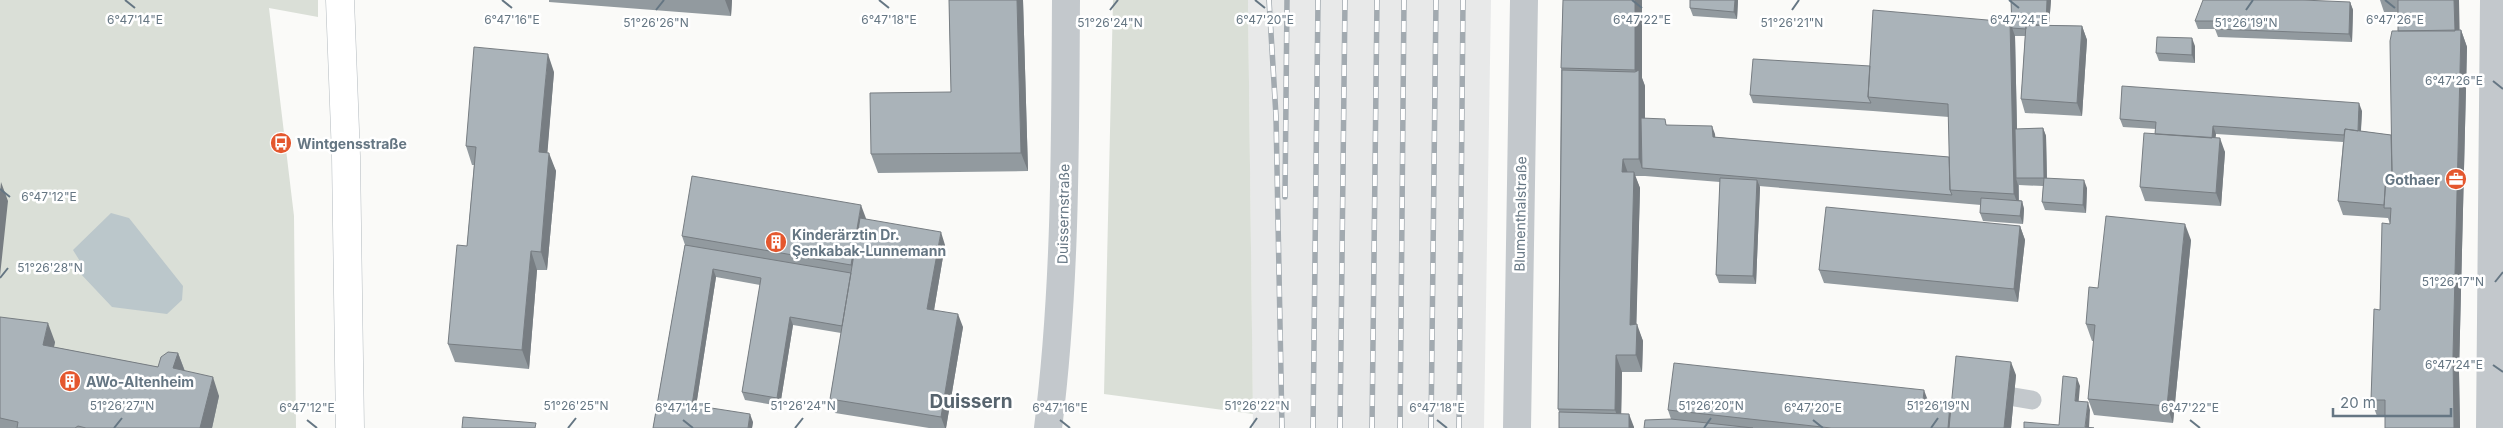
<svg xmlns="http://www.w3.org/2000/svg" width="2503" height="428" font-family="Inter,sans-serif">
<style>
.built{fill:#e8e9e9}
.green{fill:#dadfd7}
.water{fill:#bbc7cb}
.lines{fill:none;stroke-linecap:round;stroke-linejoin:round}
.secondary-casing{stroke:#b3babf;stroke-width:29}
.service{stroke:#c3c8cc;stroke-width:19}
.minor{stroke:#c3c8cc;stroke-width:28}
.secondary{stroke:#fff;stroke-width:28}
.rail-casing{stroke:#a2aab0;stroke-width:5.5}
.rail{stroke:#fff;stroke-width:4;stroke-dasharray:11;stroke-linecap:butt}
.wall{fill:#929a9f}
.shaded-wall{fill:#777d82}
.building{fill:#aab3b9;stroke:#777d82}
.ticks{fill:none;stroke:#657683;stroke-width:2}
.labels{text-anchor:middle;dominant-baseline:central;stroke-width:5;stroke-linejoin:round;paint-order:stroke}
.poi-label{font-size:14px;font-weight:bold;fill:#657683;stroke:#fff;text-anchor:start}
.street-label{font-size:14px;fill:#657683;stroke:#fff}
.district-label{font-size:19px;font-weight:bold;fill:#57646e;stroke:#fff}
.ticks-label{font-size:12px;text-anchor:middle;fill:#657683;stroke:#fff;stroke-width:5;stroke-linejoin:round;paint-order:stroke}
</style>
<rect width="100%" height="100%" fill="#fafaf8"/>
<path class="built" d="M1248,0H1491L1484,428H1253Z"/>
<path class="green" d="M0,0H318V17L269,8L294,216L296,428H212L50,364L54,342L0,335Z
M1113,0H1248L1253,414L1104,394Z"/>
<path class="water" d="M111,213L129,218L183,286L182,300L167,314L112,307L79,272L83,266L73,250Z"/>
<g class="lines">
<g class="secondary-casing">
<path id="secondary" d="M340,0L346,156L350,428"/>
</g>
<path class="service" d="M2014,397L2032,400"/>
<path class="minor" d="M1048,428C1066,286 1065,143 1066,0
M1517,428L1524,0
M2490,428L2494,0"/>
<use href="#secondary" class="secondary"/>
<g class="rail-casing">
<path id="rail" d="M1269,0L1276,116L1282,428
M1285,197L1287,0
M1313,428L1318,0
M1340,428L1345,0
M1372,428L1377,0
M1400,428L1404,0
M1431,428L1436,0
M1459,428L1463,0"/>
</g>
<use href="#rail" class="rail"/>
</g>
<path class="wall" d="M549,0H732L731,16L549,2Z
M949,0H1023L1028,171L878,173L871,154L951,92Z
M1563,0H1642V78L1645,86V119L1667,125L1715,134V137L1949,157V117L1873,111L1753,103L1750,95L1870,66L2010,22L2012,28L2011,0H2051L2049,25L2082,26L2087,40L2082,116L2025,113L2021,99L2025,36H2015L2017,129L2043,128L2046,136L2047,178L2087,188L2086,213L2045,210L2042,202L2043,186L2019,185V200L2022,201L2024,209L2023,224L1983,221L1980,213L1981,205L1759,186L1760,187L1756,284L1719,283L1716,275L1720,182L1645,176H1635L1640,188L1636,324L1643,341L1642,372H1622L1621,414L1634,427L1559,412L1558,409L1561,68Z
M1690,0H1738L1737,19L1693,16L1690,8Z
M2380,0H2459V31L2461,30L2467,47L2459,372L2460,428H2385V417L2377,416L2371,400L2390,224L2388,218L2343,215L2338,201L2343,142L2216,134L2215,138L2225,152L2221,206L2145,201L2140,187L2155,134L2156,129L2123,127L2120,119L2362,111L2361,131L2391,135L2398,31V12H2384Z
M2350,2L2353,10L2352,42L2218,37L2215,29H2198L2195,21Z
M2195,46V63L2159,61L2156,53Z
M554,72L547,153L556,171L547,270H537L529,369L455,362L448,344L467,246L474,165H472L466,146Z
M866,219L945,245L934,310L963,327L946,428H929L835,413L830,399L841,333L793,325L780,406L745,400L742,392L760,285L716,277L696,406L753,422L752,428H653L685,245L682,236Z
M2020,226L2025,240L2018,302L1824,283L1819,270Z
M2191,240L2173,423L2094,415L2088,399L2094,341H2092L2086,324L2098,288Z
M0,317L55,342L54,347L158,367L178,353L185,371L219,396L212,428H0Z
M2016,375L2011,428H1644L1671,419L1668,410L1929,402L1951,407Z"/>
<path class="shaded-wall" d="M725,0H732L731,16Z
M1017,0H1023L1028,171L1021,153Z
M1635,0H1642V78L1645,86V168H1642L1639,159V81L1635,70Z
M1735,0H1738L1737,19L1734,12Z
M2047,0H2051L2048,38L2045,30Z
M2454,0H2459L2460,48L2455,34Z
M2350,2L2353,10L2352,42L2349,34Z
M2010,22L2015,36L2018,178H2016L2018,185L2019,208L2014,194Z
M2082,26L2087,40L2082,116L2077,103Z
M2461,30L2467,47L2459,372L2460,428H2454L2453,356Z
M2192,38L2195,46V63L2192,55Z
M548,54L554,72L546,170L539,152Z
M2359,103L2362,111L2360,143L2358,135Z
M1712,126L1715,134L1716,145L1713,137Z
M2213,126L2216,134L2214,152L2211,144Z
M2043,128L2046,136L2047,185L2044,178Z
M2220,138L2225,152L2221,206L2216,193Z
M549,153L556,171L547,270L541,252Z
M1623,159L1629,176L1622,172Z
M1634,172L1640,188L1636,342L1630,325Z
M1757,180L1760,187L1756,284L1753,276Z
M2084,180L2087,188L2086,213L2083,205Z
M1,182L8,201L0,276V192Z
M2022,201L2024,209L2023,224L2020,216Z
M861,205L867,221L854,273L851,265Z
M2185,224L2191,240L2173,423L2167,406Z
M2020,226L2025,240L2018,302L2014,289Z
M941,232L945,245L932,322L927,309Z
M531,251L537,270L529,369L522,350Z
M713,269L716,277L695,413L692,405Z
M958,314L963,327L946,428H945L941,417Z
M790,317L793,325L780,406L777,398Z
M48,323L55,342L50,364L43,345Z
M1637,324L1643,341L1642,372L1636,355Z
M178,353L185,372L173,368Z
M1616,355L1622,372L1621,426L1615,410Z
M2011,362L2016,375L2011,428H2004Z
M213,377L219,396L212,428H200Z
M2077,378L2080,386L2078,409L2075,401Z
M1924,390L1930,406L1923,401Z
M2088,402L2090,410L2089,428H2085Z
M1950,404L1956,421L1955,428H1948Z
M750,414L753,422L752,428H748Z
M1629,414L1634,427V428H1629Z"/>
<path class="building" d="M949,0H1017L1021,153L871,154L870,93L951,92Z
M1563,0H1635V70L1561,68Z
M1690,0H1735L1734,12L1690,8Z
M2011,0H2047L2046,25H2026V29L2012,28Z
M2203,0H2302L2350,2L2349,34L2215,29L2216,21H2195Z
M2398,0H2454L2455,31H2398Z
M1873,10L2010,22L2014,194L1950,190L1948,104L1868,97Z
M2026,25L2082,26L2077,103L2021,99Z
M2461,30L2453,356L2454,428H2385V400H2371L2374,309L2380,310L2382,223L2390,224L2391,208H2384L2386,175L2392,173L2390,41L2392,31Z
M2157,37L2192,38V55L2156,53Z
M474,47L548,54L539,152L549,153L541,252L531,251L522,350L448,344L457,245L467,246L476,147L466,146Z
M1753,59L1870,66L1868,97L1871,103L1750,95Z
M1562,70L1635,72L1639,70V159H1623L1622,172H1634L1630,325L1637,324L1636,355H1616L1615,410L1558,409Z
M2122,86L2359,103L2358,131L2345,129L2344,135L2213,126L2212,138L2155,134L2156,122L2120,119Z
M1641,118L1665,119L1666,125L1712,126L1713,137L1949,157L1950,190L1952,195L1642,168Z
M2043,128L2044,178H2016L2015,129Z
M2345,129L2391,135L2392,173L2386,175L2384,205L2338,201Z
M2144,133L2220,138L2216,193L2140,187Z
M692,176L861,205L851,265L682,236Z
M1720,178L1757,180L1753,276L1716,275Z
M2044,178L2084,180L2083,205L2042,202Z
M1981,198L2022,201L2020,216L1980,213Z
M1826,207L2020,226L2014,289L1819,270Z
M2106,216L2185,224L2167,406L2088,399L2095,325L2086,324L2089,287L2098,288Z
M860,218L941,232L927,309L958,314L941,417L830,399Z
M685,245L851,273L842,326L790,317L777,398L742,392L761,278L713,269L692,405L750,414L748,428H653Z
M0,317L48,323L43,345L158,367L161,357L168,352L178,353L173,368L213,377L200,428H86L78,426L75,428H17L18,422L0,418Z
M1956,356L2011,362L2004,428H1949Z
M1674,363L1924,390L1923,401L1950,404L1948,428H1831L1668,410Z
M2063,376L2077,378L2075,401L2088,402L2085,427L2094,428H2024V422L2059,425Z
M1559,412L1629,414V428H1559Z
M463,417L536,423L535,428H462Z
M1671,419L1753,428H1644L1645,420Z"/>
<path class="ticks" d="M125,0L135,8M502,0L512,8M879,0L889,8M1255,0L1265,8M1632,0L1642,8M2009,0L2019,8M2385,0L2395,8M656,10L664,0M1110,10L1118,0M1792,10L1799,0M2246,10L2253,0M2493,81L2503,89M0,189L10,197M0,278L8,268M2495,282L2503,272M2493,365L2503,372M307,420L317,428M683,420L693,428M1060,420L1070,428M1437,420L1447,428M1813,420L1823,428M2190,420L2200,428M114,428L122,418M568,428L576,418M795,428L803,418M1250,428L1257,418M1704,428L1711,418M1931,428L1938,418"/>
<defs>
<g id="bus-disc" transform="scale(1.125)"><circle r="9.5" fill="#e4572e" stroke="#fff"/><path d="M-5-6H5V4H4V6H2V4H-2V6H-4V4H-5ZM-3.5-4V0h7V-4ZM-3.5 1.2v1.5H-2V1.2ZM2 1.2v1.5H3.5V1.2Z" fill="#fff"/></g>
<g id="office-disc" transform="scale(1.125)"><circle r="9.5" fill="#e4572e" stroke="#fff"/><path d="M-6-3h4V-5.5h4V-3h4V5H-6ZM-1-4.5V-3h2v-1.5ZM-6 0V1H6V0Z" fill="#fff"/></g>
<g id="building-disc" transform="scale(1.125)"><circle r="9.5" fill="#e4572e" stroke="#fff"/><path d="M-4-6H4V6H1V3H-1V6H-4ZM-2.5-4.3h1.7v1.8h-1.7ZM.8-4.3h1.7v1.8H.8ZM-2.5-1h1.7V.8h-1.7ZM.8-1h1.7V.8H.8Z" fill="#fff"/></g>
</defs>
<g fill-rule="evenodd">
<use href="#bus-disc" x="281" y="143"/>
<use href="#office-disc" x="2456" y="179"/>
<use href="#building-disc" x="776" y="242"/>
<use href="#building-disc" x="70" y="381"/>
</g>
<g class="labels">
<g class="poi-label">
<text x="297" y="143">Wintgensstraße</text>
<text x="2440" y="179" text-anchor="end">Gothaer</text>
<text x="792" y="234">Kinderärztin Dr.<tspan x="792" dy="16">Şenkabak-Lunnemann</tspan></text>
<text x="86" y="381">AWo-Altenheim</text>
</g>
<g class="street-label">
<text transform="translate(1063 214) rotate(-89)">Duissernstraße</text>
<text transform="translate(1520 214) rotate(-89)">Blumenthalstraße</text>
</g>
<g class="district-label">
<text x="971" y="401">Duissern</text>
</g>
</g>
<g class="ticks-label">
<text x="2395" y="24">6°47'26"E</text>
<text x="135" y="24">6°47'14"E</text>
<text x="512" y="24">6°47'16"E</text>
<text x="889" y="24">6°47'18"E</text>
<text x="1265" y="24">6°47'20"E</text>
<text x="1642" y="24">6°47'22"E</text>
<text x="2019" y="24">6°47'24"E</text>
<text x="656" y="27">51°26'26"N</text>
<text x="1110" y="27">51°26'24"N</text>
<text x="1792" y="27">51°26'21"N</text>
<text x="2246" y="27">51°26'19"N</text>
<text x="2454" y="85">6°47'26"E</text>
<text x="49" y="201">6°47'12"E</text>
<text x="50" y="272">51°26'28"N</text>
<text x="2453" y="286">51°26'17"N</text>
<text x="2454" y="369">6°47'24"E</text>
<text x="122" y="410">51°26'27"N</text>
<text x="576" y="410">51°26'25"N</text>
<text x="803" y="410">51°26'24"N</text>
<text x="1257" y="410">51°26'22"N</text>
<text x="1711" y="410">51°26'20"N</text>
<text x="1938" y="410">51°26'19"N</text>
<text x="307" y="412">6°47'12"E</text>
<text x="683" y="412">6°47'14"E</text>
<text x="1060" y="412">6°47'16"E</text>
<text x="1437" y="412">6°47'18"E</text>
<text x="1813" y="412">6°47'20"E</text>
<text x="2190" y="412">6°47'22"E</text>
</g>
<path d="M2333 408v8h118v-8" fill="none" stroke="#657683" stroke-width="2.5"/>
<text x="2340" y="408" font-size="15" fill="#657683" stroke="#ffffff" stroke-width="4" paint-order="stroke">20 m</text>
</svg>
